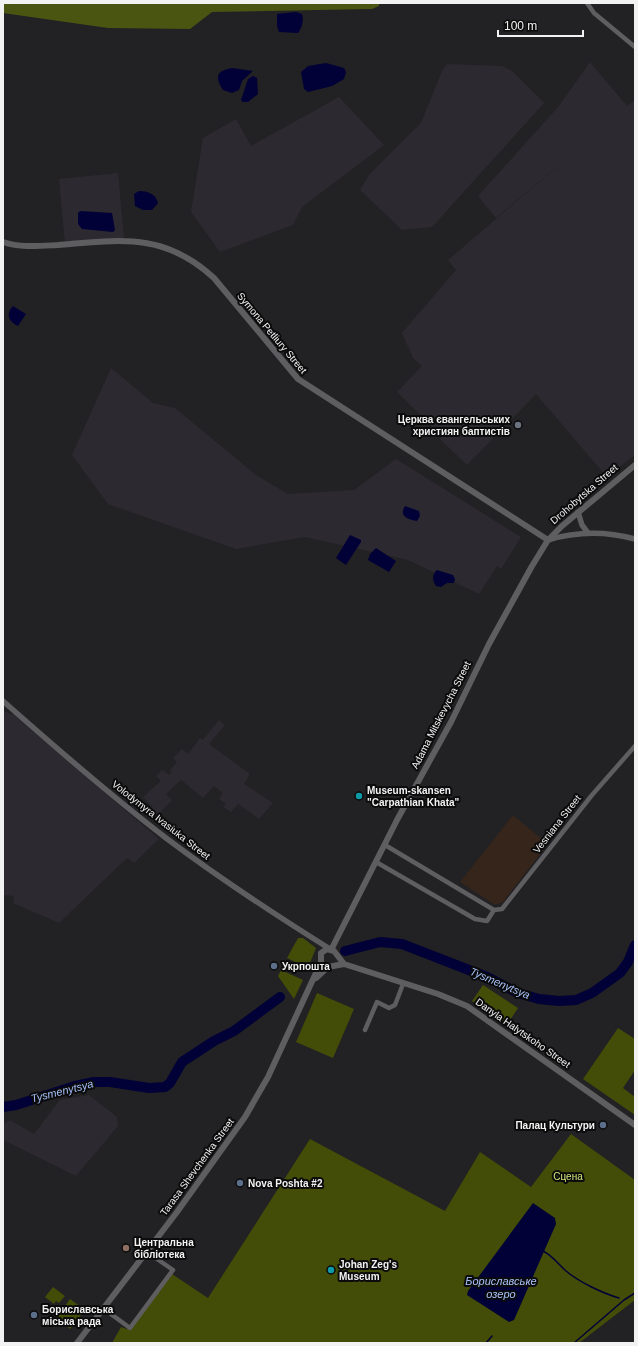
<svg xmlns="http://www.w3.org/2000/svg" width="638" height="1346" font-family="Helvetica,sans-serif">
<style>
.commercial{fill:#35251b}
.built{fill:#2d2931}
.green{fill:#444d07}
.forest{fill:#4b5512}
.water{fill:#010037}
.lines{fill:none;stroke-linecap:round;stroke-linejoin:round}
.stream{stroke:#010037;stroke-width:1.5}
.river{stroke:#010037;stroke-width:10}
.minor{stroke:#5e5d60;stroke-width:4.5}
.tertiary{stroke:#5e5d60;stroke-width:5.5}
.secondary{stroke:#5e5d60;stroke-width:6}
.worship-dot{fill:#6b7280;stroke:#0b0b0c;stroke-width:1.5}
.culture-dot{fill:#0f9aa8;stroke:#0b0b0c;stroke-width:1.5}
.service-dot{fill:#5c6f8a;stroke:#0b0b0c;stroke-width:1.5}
.education-dot{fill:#8d6e63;stroke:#0b0b0c;stroke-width:1.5}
.labels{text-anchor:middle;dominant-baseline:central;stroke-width:4;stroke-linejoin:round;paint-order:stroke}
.street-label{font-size:10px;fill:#f3f2f3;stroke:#0b0b0c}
.poi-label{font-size:10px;font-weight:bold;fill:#f3f2f3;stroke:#0b0b0c;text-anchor:start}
.park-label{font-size:10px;fill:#d3e777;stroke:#0b0b0c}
.water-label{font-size:11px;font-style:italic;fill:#a7c1f9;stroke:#0b0b0c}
</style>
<rect width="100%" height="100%" fill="#222124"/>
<path class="commercial" d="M513,815L548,844L503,902L495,905L460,882Z"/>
<path class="built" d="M590,62L627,106L635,100V455L607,477L536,394L467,465L440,439L442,436L397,392L422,366L413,358L402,333L456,270L448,260L584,144L496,218L478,196L559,106Z
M447,64L502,66L512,71L544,103L432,227L402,230L360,190L369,175L421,123L442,71Z
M339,97L384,145L302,207L293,225L220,252L191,212L203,138L236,119L251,146Z
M118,173L124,238L65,244L59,179Z
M111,368L153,403L175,408L256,475L288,494L354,490L396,459L521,537L501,569L497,566L479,594L408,560L305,537L236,549L108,504L72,455Z
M3,711L14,715L159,839L134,863L127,858L59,923L13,903L14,896L3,895Z
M219,720L225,725L209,744L250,774L244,784L273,803L259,819L238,804L231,812L223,807L226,804L219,799L223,793L214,786L203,798L181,780L166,794L172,800L155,818L148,812L153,807L143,797L161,781L156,776L162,770L169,775L172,772L170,770L177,762L173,758L182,749L188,754L200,738L203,740Z
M89,1095L117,1117L118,1126L76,1176L3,1140V1124L10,1120L34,1134L60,1100Z"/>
<path class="green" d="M298,938H303L316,948L308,968L287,958Z
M281,970L303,980L294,999L278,976Z
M483,985L518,1008L507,1025L472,1001Z
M317,993L354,1009L333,1058L296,1042Z
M618,1028L635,1039V1070L623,1088L635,1097V1115L583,1079Z
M571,1134L635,1180V1300L579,1343H112L121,1327L127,1329L169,1272L208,1298L310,1139L445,1211L480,1152L531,1187Z
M53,1287L65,1296L59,1303L56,1301L54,1304L45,1297Z
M70,1299L85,1310L70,1329L56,1318Z"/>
<path class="forest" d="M3,3H379V6L372,9L212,12L190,29L108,28L3,13Z"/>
<path class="water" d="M296,12L302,14C304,20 302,28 298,33L279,32L277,26V14Z
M326,63L344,68L346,72L344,79L332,86L308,92L304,89L301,72L308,66Z
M232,68L253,71L242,81L239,90L232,93L223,90C214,76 217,71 232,68Z
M253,76L257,78L258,94L248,102H243L241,100L248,79Z
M139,191C148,191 156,194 158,203L152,210H143L135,206L134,194Z
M80,211L112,213L115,230L113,232L82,229L78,224V213Z
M13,306L26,314L18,326C9,322 5,314 13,306Z
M405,506L419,511L420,516L417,521C409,519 398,517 405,506Z
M350,535L361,540V542L346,565L336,558Z
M376,548L396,561L389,572L368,560L370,554Z
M437,570L453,575L455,579L454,583H447L441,587L436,586C432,581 432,574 437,570Z
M533,1203L555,1218L556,1224L514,1320L509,1322L467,1295L468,1291Z"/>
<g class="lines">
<path class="stream" d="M543,1251C553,1256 558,1264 566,1271C579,1282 602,1293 619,1298
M486,1343L492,1336
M574,1343L624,1300L635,1293"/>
<path class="river" d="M345,951L380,942L402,944L487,977L518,993L539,999L559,1001L576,1000L592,993L620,973L628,962L635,945
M3,1107L16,1105L75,1086L94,1082H110L149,1088L165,1087L170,1083L182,1062L214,1041L234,1031L280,997"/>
<path class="minor" d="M587,3L594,13L635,47
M385,845L494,910L502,909L592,795L635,746
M376,862L475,919L487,921L494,910
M365,1030L377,1002L389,1008L395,1005L403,984
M104,1309L130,1328L173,1270L147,1252"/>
<path class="tertiary" d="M578,512L582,525L588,533
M548,540C578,531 605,531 635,539
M3,701C56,748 110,795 166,838C219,878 274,914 330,949"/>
<path class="secondary" d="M3,242C21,248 39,246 58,245C121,240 164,232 214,278L298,379L548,540
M331,950L397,820L451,722L489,644L532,566L548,540L562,526L635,465
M316,978L328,967L344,964L438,994L467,1006L635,1125
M77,1343L177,1212L245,1117L268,1077L321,962V953L327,949L334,951L344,964"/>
</g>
<circle class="worship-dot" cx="518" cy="425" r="4"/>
<g class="culture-dot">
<circle cx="359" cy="796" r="4"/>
<circle cx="331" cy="1270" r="4"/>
</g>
<g class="service-dot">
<circle cx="274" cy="966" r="4"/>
<circle cx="603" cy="1125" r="4"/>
<circle cx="240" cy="1183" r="4"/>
<circle cx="34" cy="1315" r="4"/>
</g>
<circle class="education-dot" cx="126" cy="1248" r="4"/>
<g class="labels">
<g class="street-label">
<text transform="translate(272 333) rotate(50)">Symona Petliury Street</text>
<text transform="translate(584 494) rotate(-41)">Drohobytska Street</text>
<text transform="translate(441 715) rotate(-63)">Adama Mitskevycha Street</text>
<text transform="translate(161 820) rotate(38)">Volodymyra Ivasiuka Street</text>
<text transform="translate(557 824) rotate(-52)">Vesniana Street</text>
<text transform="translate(523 1033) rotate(35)">Danyla Halytskoho Street</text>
<text transform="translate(197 1167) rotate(-54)">Tarasa Shevchenka Street</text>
</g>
<g class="poi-label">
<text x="510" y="419" text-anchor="end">Церква євангельських<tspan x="510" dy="12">християн баптистів</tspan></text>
<text x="367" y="790">Museum-skansen<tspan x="367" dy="12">"Carpathian Khata"</tspan></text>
<text x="282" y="966">Укрпошта</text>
<text x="595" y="1125" text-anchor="end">Палац Культури</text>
<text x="248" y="1183">Nova Poshta #2</text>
<text x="134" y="1242">Центральна<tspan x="134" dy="12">бібліотека</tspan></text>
<text x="339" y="1264">Johan Zeg's<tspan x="339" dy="12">Museum</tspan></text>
<text x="42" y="1309">Бориславська<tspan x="42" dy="12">міська рада</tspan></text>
</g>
<g class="park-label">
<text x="568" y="1176">Сцена</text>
</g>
<g class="water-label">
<text transform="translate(500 983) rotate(23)">Tysmenytsya</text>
<text transform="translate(62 1091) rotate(-14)">Tysmenytsya</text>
<text x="501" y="1281">Бориславське<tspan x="501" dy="13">озеро</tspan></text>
</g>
</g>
<rect width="638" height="1346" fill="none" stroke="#f3f2f3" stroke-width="8"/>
<path d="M498 30v6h85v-6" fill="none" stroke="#f3f2f3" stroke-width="2"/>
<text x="504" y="30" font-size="12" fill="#f3f2f3" stroke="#0b0b0c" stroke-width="3" paint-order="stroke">100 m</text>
</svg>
